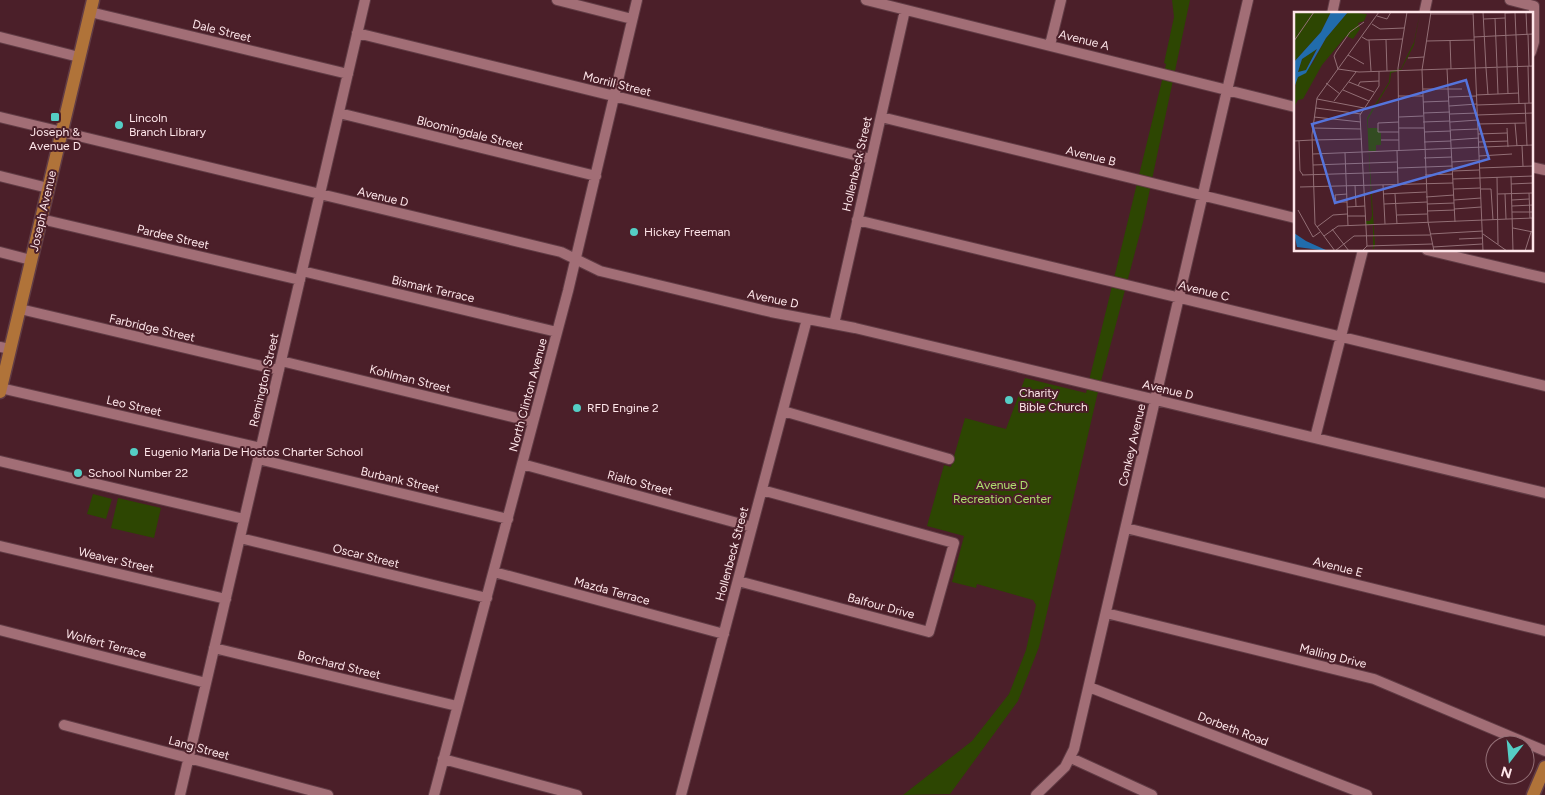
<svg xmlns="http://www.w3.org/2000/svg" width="1545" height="795" font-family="Figtree,sans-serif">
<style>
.green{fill:#2d4602}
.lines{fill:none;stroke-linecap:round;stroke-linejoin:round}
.minor-casing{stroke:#613c45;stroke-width:12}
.major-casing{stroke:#613c45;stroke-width:15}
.minor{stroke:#a26e76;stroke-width:10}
.major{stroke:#b07339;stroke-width:12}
.poi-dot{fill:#55cec5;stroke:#4b1f29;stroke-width:2}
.labels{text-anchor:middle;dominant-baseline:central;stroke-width:4;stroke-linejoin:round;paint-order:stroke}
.street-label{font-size:12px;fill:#fee6ea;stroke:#4b1f29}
.poi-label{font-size:12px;fill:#fee6ea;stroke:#4b1f29;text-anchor:start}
.park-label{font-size:12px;fill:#aee06e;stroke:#4b1f29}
.inset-road{fill:none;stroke:#936f76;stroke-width:1}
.view{fill:#5574dc;fill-opacity:0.15;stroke:#5574dc;stroke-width:2.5}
.inset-edge{fill:none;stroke:#fee6ea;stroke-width:2.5}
</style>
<rect width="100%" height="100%" fill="#4b1f29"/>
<path class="green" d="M1172,0H1190L1143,222L1097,396L1039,647L1018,701L950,794L903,795L972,741L1009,694L1026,650L1036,605L1033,600L977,584L976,588L952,582L964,536L927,526L944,465L951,467L965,418L1006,429L1025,378L1086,393L1166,64L1164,63L1174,17Z
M93,494L112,499L106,519L87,514Z
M118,498L161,508L154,538L111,528Z"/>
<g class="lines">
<g class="minor-casing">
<path id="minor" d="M557,0L632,19
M866,0L1295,107
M1510,0L1534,6V42L1531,52
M90,12L348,74
M1332,14L1335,0
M1424,14L1427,0
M357,33L871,159
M0,37L79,57
M1050,45L1061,0
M339,113L596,176
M0,117L561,252L600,271L771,312L855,328L1545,493
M881,117L1295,218
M1531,167L1545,170
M0,176L48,188
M41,219L300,280
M857,220L1545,386
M1427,250L1545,278
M0,252L31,260
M302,271L557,332
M20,309L279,370
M834,324L905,10
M0,347L10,349
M281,361L533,422
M1,388L261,448
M783,411L949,459
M1315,438L1363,250
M258,459L508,519
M0,461L244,519
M522,464L752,527
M1126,528L1545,631
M240,538L487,598
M0,546L226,599
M494,572L724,634
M738,581L929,632L954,543L762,490
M1106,613L1374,679L1545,751
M0,630L206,683
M214,648L457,706
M1089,687L1367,795
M64,725L328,795
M1071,758L1152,795
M443,759L577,795
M180,795L365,0
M434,795L568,291L637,0
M681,795L807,319
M1036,795L1065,767L1074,749L1248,0"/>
</g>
<g class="major-casing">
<path id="major" d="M0,392L93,0
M1533,795L1545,767"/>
</g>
<use href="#minor" class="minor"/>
<use href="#major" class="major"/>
</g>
<g class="poi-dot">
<rect x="50" y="112" width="10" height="10" rx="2.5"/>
<circle cx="119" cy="125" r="5"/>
<circle cx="634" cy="232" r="5"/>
<circle cx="1009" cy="400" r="5"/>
<circle cx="577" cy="408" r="5"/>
<circle cx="134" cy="452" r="5"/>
<circle cx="78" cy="473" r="5"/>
</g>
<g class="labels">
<g class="street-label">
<text transform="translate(222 31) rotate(14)">Dale Street</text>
<text transform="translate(1084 40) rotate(14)">Avenue A</text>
<text transform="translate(617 84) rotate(14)">Morrill Street</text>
<text transform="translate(470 133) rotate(14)">Bloomingdale Street</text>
<text transform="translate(1091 156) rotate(14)">Avenue B</text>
<text transform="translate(857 164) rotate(-77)">Hollenbeck Street</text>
<text transform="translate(383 197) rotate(13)">Avenue D</text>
<text transform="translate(43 211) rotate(-77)">Joseph Avenue</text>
<text transform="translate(173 237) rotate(13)">Pardee Street</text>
<text transform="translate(433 289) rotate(13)">Bismark Terrace</text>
<text transform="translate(1204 291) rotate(14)">Avenue C</text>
<text transform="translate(773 299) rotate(12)">Avenue D</text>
<text transform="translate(152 328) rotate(13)">Farbridge Street</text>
<text transform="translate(410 379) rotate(14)">Kohlman Street</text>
<text transform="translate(264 380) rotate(-77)">Remington Street</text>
<text transform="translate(1168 390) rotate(13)">Avenue D</text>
<text transform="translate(528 395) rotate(-75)">North Clinton Avenue</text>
<text transform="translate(134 406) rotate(13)">Leo Street</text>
<text transform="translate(1132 445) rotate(-77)">Conkey Avenue</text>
<text transform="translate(400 480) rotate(13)">Burbank Street</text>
<text transform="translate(640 483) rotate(15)">Rialto Street</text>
<text transform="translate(732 554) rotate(-75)">Hollenbeck Street</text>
<text transform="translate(366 556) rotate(14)">Oscar Street</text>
<text transform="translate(116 560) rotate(13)">Weaver Street</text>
<text transform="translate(1338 567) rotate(14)">Avenue E</text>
<text transform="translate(612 591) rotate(15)">Mazda Terrace</text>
<text transform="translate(881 606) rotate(15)">Balfour Drive</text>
<text transform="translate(106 644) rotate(15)">Wolfert Terrace</text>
<text transform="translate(1333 656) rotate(14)">Malling Drive</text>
<text transform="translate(339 665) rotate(14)">Borchard Street</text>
<text transform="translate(1233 729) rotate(21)">Dorbeth Road</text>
<text transform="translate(199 748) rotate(15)">Lang Street</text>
</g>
<g class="poi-label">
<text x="129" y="118">Lincoln<tspan x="129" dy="14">Branch Library</tspan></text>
<text x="55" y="132" text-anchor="middle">Joseph &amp;<tspan x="55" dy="14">Avenue D</tspan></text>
<text x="644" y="232">Hickey Freeman</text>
<text x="1019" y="393">Charity<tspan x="1019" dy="14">Bible Church</tspan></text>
<text x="587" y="408">RFD Engine 2</text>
<text x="144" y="452">Eugenio Maria De Hostos Charter School</text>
<text x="88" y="473">School Number 22</text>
</g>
<g class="park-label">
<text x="1002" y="485">Avenue D<tspan x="1002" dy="14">Recreation Center</tspan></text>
</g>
</g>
<g transform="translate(1294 12)">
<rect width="239" height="239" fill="#4b1f29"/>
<path d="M1,0H37L27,20L0,50ZM54,0L73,2L70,9L64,11L66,17L59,27L52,24L28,53L9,87L4,88L0,95L2,67L18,52L32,26ZM126,0L120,33L107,58L97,61L96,70L74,107V116H83L87,121V133H82V139H75L81,233L79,239V213H72V209H76L78,204L73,106L95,70L96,59L107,57L113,44L120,30ZM23,36L12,58L4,60L8,47Z" fill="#2d4602"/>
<path d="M37,0H54L32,26L12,61L4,65L0,76V50L27,20ZM23,37L12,58L4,60L8,47ZM0,221L12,229L34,239L3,235Z" fill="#216cac" fill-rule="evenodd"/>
<path class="inset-road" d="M137,0L128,58L134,210L140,239M179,0L189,239M189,0L192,56M232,0L233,23M221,1L225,92M136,2H179M83,4L93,7L97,0M201,6L203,55M190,7L211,6M78,12L86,17L110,16M234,23L235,54M68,25L73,28L109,27M180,25L239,22M75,28L77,59M92,28L93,59M156,28L157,57M0,29L20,0M133,29L180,28M54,43L70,52M114,46L130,45M234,54L235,91M192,56L194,83M203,56L204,82M44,57L40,44L42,40L56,20L70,10M44,57L65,60L239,54M153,57L161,210M55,70L80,80M32,71L46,82M64,74L66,70L85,69M129,77H168M49,78L75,89M214,82L211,1L229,0M182,83L225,81M104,84H129M155,85L182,84M23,87L70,96M40,89L62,60M129,90L155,89M231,91L233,134M183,93L239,91M155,94L183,92M22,96L67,102M129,101L156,100M156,102L183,101M183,103L239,101M20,105L67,110M105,105L129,104M105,110L84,111V120H105M129,110L156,109M156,110L184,108M221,111L223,134M184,112L231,111M19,116L67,117M105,116H130M213,116L214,135M157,118L184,117M130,120L157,119M184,122L213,121M18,128L68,127M87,128H105M157,128L185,126M0,129L18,128M5,129L6,159L9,163M130,130L157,129M185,130L214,129M228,134L229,154M105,138L104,56L113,0M103,139L104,172M51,141L54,214M19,142L239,133M185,144L218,142M130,146L158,145M158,150L185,148M19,153L103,150M104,156L158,154M186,156L239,154M159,159L185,158M8,163L104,160M131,163L159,162M217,164L219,239M203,165L204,232M159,167L239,164M217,172L239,171M61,173L62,194M89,173L91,212M6,175L159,171M160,177L186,176M187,177H197L199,208M235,181L236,206M53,182L41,183L42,190H53M89,182L132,180M101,182L103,212M204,182L239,181M211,182L212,207M132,185L160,183M160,188L187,186M218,188L235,187M90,192L133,190M133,192L160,191M218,194L239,193M53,195L71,194M160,197L187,195M4,198L19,225L26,220M133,199L161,198M218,200H239M103,203L133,202M53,204H72M23,215L39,203L53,202M219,216L239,220M38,217L55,239M136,222L189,219M189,222L213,239M30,224L44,214L239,206M165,227L188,226M73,234L66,103L85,74V59M139,235L188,232M41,239L60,224L136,223M41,239L21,212L18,123L23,86L85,0M68,239L73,234L138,232M231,239L237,220"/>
<path class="view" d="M172,68L195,147L41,191L18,112Z"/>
<rect width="239" height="239" class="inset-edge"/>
</g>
<g transform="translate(1510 760) rotate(196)"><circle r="24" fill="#4b1f29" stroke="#936f76"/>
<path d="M0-4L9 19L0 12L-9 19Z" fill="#55cec5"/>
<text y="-8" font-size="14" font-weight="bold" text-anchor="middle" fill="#fee6ea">N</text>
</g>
</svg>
